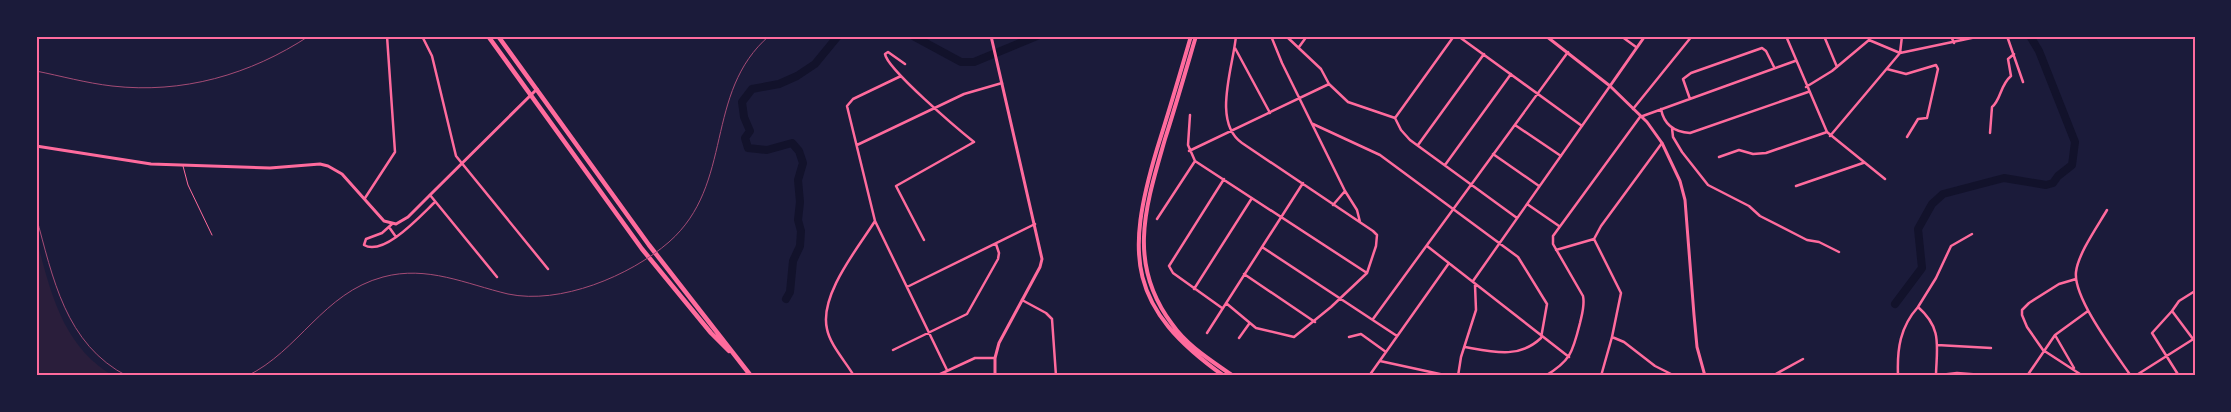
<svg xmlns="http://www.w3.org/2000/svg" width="2231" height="412" font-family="'Archivo Narrow',sans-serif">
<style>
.green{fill:#2a1e3b}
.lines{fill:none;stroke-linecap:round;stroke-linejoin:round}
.river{stroke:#12122b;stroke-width:8}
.service{stroke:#ff6b9d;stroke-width:1}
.minor{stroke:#ff6b9d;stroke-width:2.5}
.tertiary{stroke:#ff6b9d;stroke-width:3}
.secondary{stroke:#ff6b9d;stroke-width:4}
.primary{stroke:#ff6b9d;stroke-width:4.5}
.rail{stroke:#a44b75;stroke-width:1}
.neatline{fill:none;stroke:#ff6b9d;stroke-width:2}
</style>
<rect width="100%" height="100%" fill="#1b1b3a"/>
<path class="green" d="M36,237C50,290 62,347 114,376H36Z"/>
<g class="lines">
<path class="river" d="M913,36L961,62H974L1037,36
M786,299L790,292L793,261L800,246L801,231L798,220L800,202L798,180L803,163L799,151L792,143L767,150L748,148L745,138L750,131L744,117L742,102L752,89L779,84L797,76L815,64L838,36
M1895,304L1922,268L1918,229L1932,204L1943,194L2004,178L2046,185L2053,183L2058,176L2072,165L2075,142L2039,51L2030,36"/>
<path class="service" d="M183,166L188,185L212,235"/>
<path class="minor" d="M422,36L432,56L456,156L548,269
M1271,36L1282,63L1345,191L1333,205
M1286,36L1321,69L1329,84L1348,102L1395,118L1401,130L1410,140L1517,218
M1458,36L1582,126
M1621,36L1636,47
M1786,36L1827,132L1885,179
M1824,36L1837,67
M1951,36L1954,43
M2007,36L2023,82
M1869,40L1900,53L1981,36
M1299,47L1307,36
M1235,48L1270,113
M905,64L888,52L885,54C887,69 959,130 974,142L896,186L924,240
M1887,69L1906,74L1936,65L1938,69L1927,118L1918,119L1907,137
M1806,87L1832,71L1869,40L1870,36
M1690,99L1683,79L1691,73L1762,48L1766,51L1774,67
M1633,109L1692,36
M1661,109C1664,125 1674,132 1690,133L1808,92
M1190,115L1188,145L1195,161L1367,273
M1395,118L1454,36
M1313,124L1380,155L1518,257L1547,304L1541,338C1519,359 1493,352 1465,347
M1515,125L1561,156
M1672,128L1673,137L1682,152L1708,185L1749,206L1760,216L1807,240L1819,242L1839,252
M1990,133L1992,107C2001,100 2000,85 2011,76L2008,59L2014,54
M1830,136L1900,53L1902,36
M857,145L964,94L1002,83
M1418,145L1484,54
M1189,151L1329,84
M1493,154L1539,186
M1719,157L1739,150L1753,154L1766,153L1827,132
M1445,165L1511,74
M1796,186L1863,163
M1345,191L1357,210L1360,222
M430,195L497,277
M365,198L395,152L387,36
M1527,204L1559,226
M2107,210C2097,227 2078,254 2076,272C2073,298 2116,354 2131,376
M1157,219L1195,161
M875,221L947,370
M392,224L382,233L366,239L364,245C384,257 422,214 435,202
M389,227L396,237
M1427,246L1569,357
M1262,247L1397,336
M1556,250L1594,239
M1244,274L1315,322
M2076,279L2059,284L2029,303L2022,310V315L2027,327L2043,350L2083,376
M1473,281L1610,86
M907,287L1035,224
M1194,289L1252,198
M1022,300L1046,313L1052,319L1056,376
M1226,303L1256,328L1294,337L1331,307L1367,273L1376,246L1377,235L1373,231L1242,143C1212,122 1233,68 1236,36
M1918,307L1936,278L1951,246L1972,234
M1222,308L1173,273L1169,266L1224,179
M2172,311L2152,333L2179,376
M1373,319L1568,52
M1207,333L1303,183
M2055,335L2074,368
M1349,337L1361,334L1386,352
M1612,337L1624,342L1655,366L1675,376
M1239,338L1249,324
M2193,339L2172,311L2179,301L2195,291
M1937,345L1991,348
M893,350L967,314L998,259L999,253L996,244
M1380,361L1449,376
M1898,375C1897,349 1900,327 1918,307C1942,328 1937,345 1936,374
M854,376C846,362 830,345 827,329C819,295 858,248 875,221L847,106L853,99L901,76
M936,376L975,358H995
M1369,376L1449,263
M1458,376L1461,357L1476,310L1475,285
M1545,376C1571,361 1573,351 1580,323C1582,314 1585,306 1583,296L1553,244V236L1640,117L1795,61
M1601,376L1612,337L1621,293L1594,239L1601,226L1662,143
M1772,376L1803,359
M1931,376L1957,373L1996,376
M2027,376L2055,335L2088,311
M2135,376L2195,338"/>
<path class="tertiary" d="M991,36L1042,259L1040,267L999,343L995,358V376
M1546,36L1610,86L1647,122L1662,143L1680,181L1685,200L1694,315L1697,347L1705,376
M1610,86L1645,36
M36,146L151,164L270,168L320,164L328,166L342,174L384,221L396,224L408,217L430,195L537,89"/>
<path class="secondary" d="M1191,36C1180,74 1169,111 1157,149C1125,256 1128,308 1224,376
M1196,36C1186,70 1176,105 1165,139C1146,205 1126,263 1172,324C1187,346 1212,361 1233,376"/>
<path class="primary" d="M488,36L642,249L711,333L729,351
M498,36L649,245L751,376"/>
<path class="rail" d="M36,71C61,76 86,83 112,86C182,94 250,75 309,36
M36,216C53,278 65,344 127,376
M247,376C299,351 323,293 383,277C427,265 466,284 508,294C560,305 630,276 669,242C735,184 703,93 769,36"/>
</g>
<rect width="2231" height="412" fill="none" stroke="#1b1b3a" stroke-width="75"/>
<rect x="38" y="38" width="2156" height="336" class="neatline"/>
</svg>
